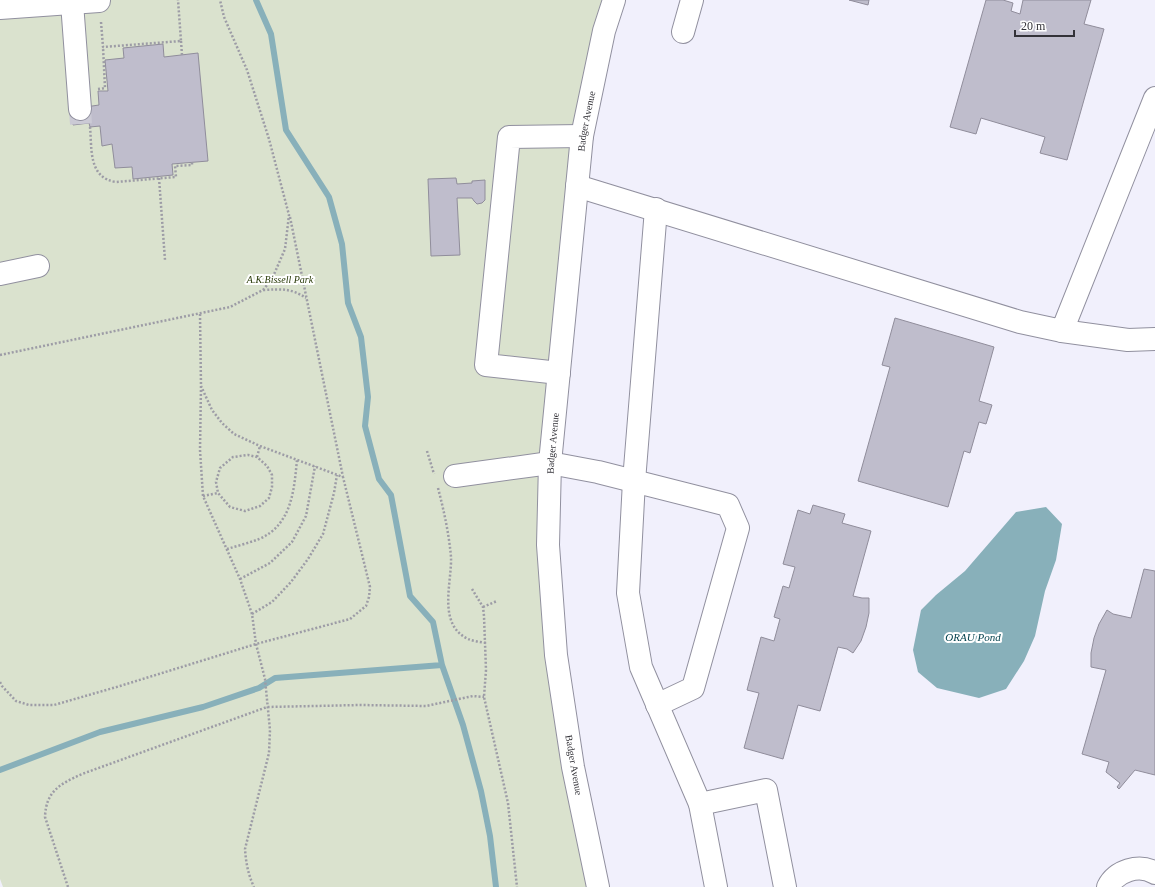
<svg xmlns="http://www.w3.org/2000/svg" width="1155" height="887" font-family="'Times New Roman',serif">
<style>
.green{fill:#dae2ce}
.water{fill:#88b0ba}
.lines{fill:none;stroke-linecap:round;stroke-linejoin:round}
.stream{stroke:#88b0ba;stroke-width:6}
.building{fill:#bfbdcc;stroke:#908d9b}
.minor-tunnel{stroke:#cbcad5;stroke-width:22;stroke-dasharray:22 11;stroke-linecap:butt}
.minor-casing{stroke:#91909f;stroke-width:24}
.path{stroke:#9d9ca6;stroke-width:2.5;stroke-dasharray:2 2;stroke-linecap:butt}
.minor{stroke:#fff;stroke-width:22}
.labels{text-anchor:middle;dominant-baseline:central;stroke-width:4;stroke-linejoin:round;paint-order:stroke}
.street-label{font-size:10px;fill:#333238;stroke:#fff}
.park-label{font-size:10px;font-style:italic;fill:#2b3c0a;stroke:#fff}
.water-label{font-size:11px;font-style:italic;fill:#04434f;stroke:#fff}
</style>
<rect width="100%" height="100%" fill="#f1f0fc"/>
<path class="green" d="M0,0H605L541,514L588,887H3L0,879Z"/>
<path class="water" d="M1046,507L1062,524L1056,560L1045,591L1035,636L1024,661L1006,689L979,698L937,688L918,672L913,650L921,610L936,595L965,571L1016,512Z"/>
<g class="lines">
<path class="stream" d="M256,0L271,34L286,130L329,197L342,244L348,303L361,337L368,397L365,426L379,479L391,495L410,596L433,622L442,665L463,725L481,791L490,836L496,887
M0,770L100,732L203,707L259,688L275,678L442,665"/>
</g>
<path class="building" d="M849,0H869L868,5Z
M986,0H1003L1013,3L1011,11L1020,14L1023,0H1091L1084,24L1104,29L1067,160L1040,153L1045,137L981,118L976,134L950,127Z
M163,44L164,57L198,53L208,161L172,164L173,175L133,179L132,167L115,168L112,144L102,146L100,126L90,127L89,123L73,125L72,109L99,105L98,91H108L105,60L124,58L123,48Z
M456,178L457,184L472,183V181L485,180V200L482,203L477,204L474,201L472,198H457L460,255L431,256L428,179Z
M895,318L994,347L979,401L992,405L986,424L979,422L970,453L964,451L948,507L858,481L890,367L882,365Z
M813,505L845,514L842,523L871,531L853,596L862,598H869V613L866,627L861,641L853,653L847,649L838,647L820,711L798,705L783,759L744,748L759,693L747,690L761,637L774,641L780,619L774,617L783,586L789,588L795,567L783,564L798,510L810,514Z
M1144,569L1155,571V775L1135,770L1119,789L1117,787L1120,783L1106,772L1109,762L1082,754L1106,670L1091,667V653L1094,638L1099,624L1107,610L1113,614L1131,618Z"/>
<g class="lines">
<path class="minor-tunnel" d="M80,109L81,124"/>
<g class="minor-casing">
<g id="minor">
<path d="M72,3L80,109"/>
<path d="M0,8L99,1"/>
<path d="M683,32L692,0"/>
<path d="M577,186L1020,322L1062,331L1155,98"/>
<path d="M656,209L634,481L628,593L641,667L700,804L716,887"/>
<path d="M0,274L38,266"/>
<path d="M1062,331L1128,340L1155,339"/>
<path d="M559,373L486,365L509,137L582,136"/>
<path d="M455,476L550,463L598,472L728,505L738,528L693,688L657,705"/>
<path d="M700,804L766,790L785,887"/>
<path id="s1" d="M598,887L573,767L556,655L548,545L550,463L582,136L604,31L614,0"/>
<path d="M1108,887C1116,871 1139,863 1155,873"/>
</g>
</g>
<path class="path" d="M101,22L103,47L181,41L178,0
M181,41L182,55
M98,89L105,88L103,47
M90,127C92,148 88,178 116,182L176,177L175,166L192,165V162
M159,178L165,260
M290,217L343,477
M263,290C281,289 291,288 306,298
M200,314L201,386L200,450L203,496L240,579L252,614L256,644L265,679L270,730L269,753L245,849C246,863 248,874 254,887
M0,355L230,307L263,290L272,279L285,249L289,215L269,139L247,70L224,17L220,0
M427,451L434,474
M257,457L260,446
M438,488C444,511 449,534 451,557C452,583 437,624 468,639C473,641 480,642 486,643
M203,496L218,493L230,507L245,511L260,506L269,498L272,487V475L267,466L257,457L248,455L233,457L220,468L216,482L218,493
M227,549C237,546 249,543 259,539C292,525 294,490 297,460
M240,579L270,563L292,542L306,516L315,466
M472,589L483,607L484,616L486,670L484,697L508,803L517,887
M483,607L497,601
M252,614L272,602L291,582L308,559L323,534L334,493L337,475
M0,682L2,686L16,701L29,705H54L120,686L256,644L350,619L366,606L369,597L370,587L343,477L260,446L234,434L222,423L212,410L201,386
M68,887L45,817C46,791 60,784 82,774L267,707L361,705L426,706L473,696L484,697"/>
<use href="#minor" class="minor"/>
</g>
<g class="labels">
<g class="street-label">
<text stroke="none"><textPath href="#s1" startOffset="772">Badger Avenue</textPath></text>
<text stroke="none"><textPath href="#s1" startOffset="448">Badger Avenue</textPath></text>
<text transform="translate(574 765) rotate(80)">Badger Avenue</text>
</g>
<g class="park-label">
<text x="280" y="279">A.K.Bissell Park</text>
</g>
<g class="water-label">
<text x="973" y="637">ORAU Pond</text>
</g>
</g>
<path d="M1015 30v6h59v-6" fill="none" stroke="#333238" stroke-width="2"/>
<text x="1021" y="30" font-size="12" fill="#333238" stroke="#ffffff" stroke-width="3" paint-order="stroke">20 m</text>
</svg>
